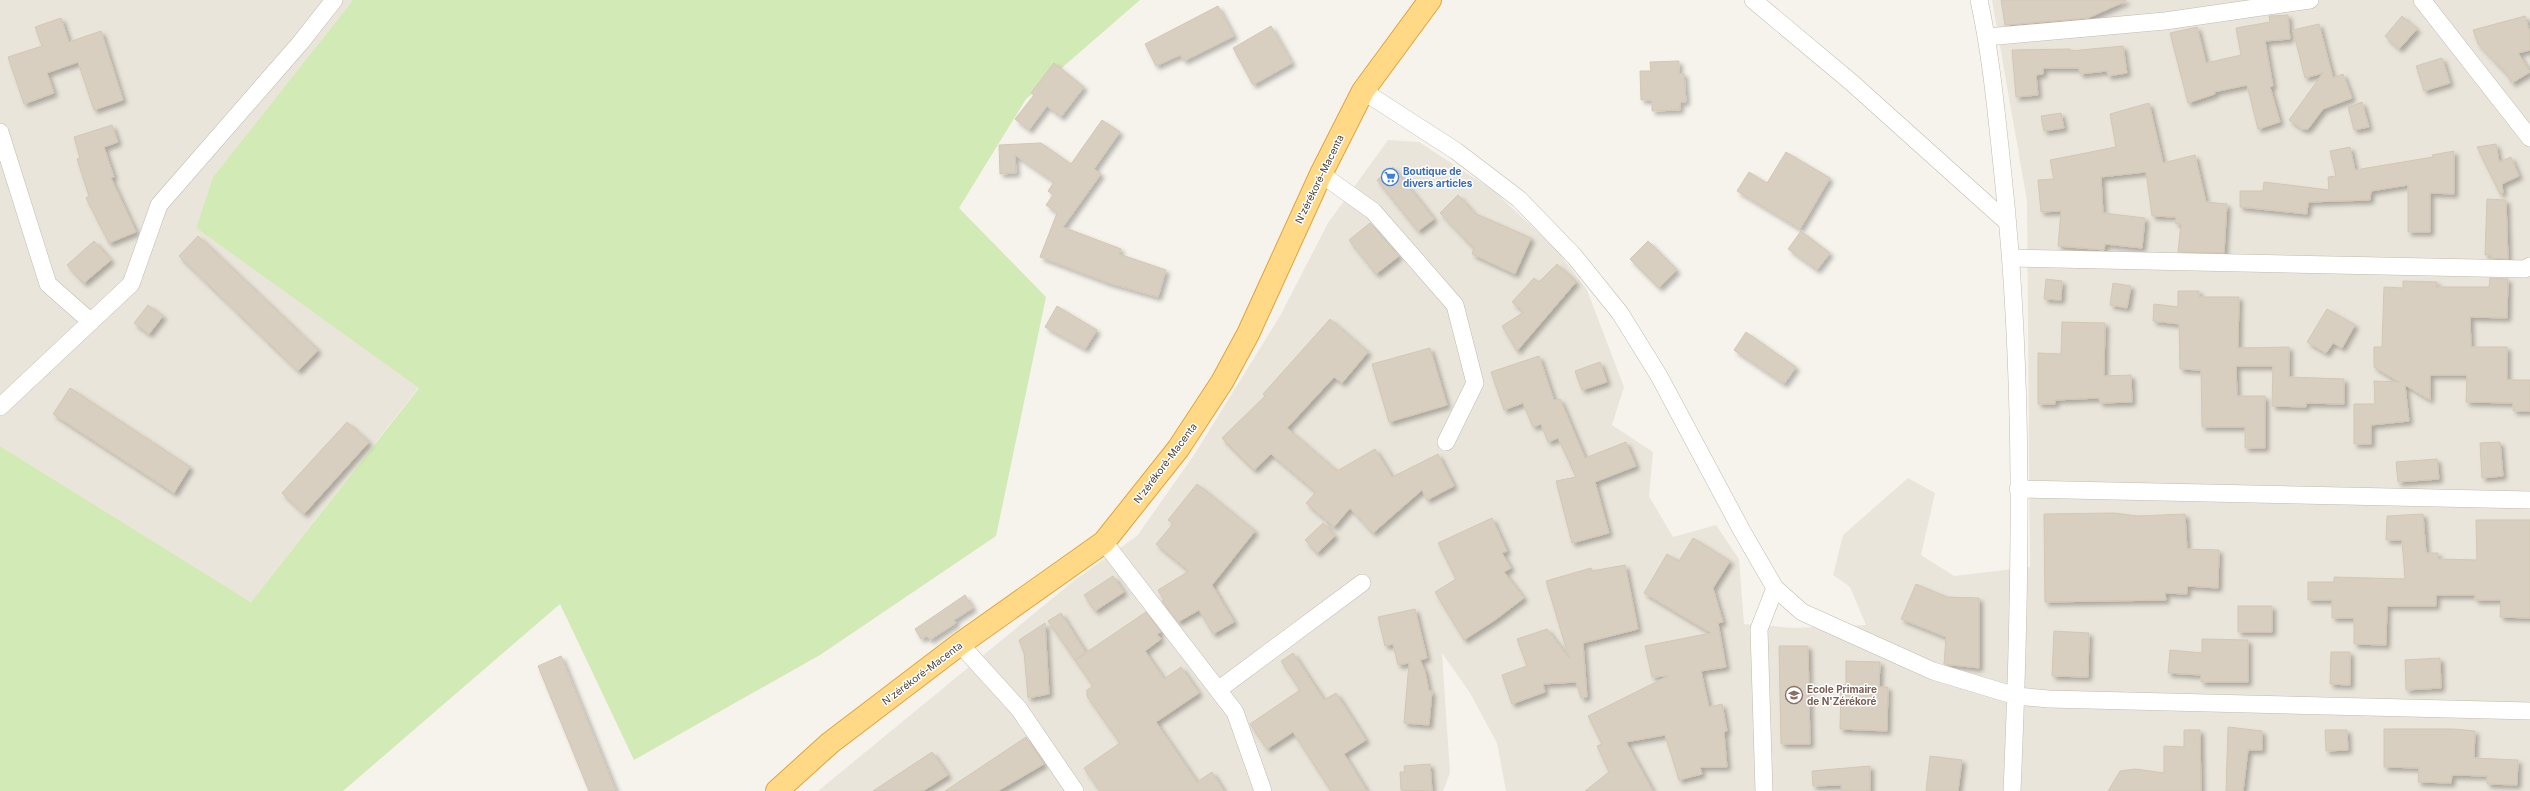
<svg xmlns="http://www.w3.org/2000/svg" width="2530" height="791" font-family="Inter,sans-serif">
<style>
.residential{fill:#eae5da}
.green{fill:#d2eab5}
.building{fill:#d8cfc1;stroke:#d3c7b4;filter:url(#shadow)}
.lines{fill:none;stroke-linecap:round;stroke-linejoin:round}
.minor-casing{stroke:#c2bbae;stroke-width:18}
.trunk-casing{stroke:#e0a43c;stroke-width:24}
.minor{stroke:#fff;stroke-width:17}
.trunk{stroke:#ffd985;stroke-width:22}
.labels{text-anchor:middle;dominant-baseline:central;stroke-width:3;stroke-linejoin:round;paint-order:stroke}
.shop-label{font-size:10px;font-weight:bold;fill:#366cbe;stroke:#fff;text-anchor:start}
.street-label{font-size:10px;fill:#4b4439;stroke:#fff}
.education-label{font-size:10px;font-weight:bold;fill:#785e54;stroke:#fff;text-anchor:start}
</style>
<defs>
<filter id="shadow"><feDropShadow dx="3.5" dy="3.5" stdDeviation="2" flood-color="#0004"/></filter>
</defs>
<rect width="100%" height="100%" fill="#f6f3ec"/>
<path class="residential" d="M0,0H353L213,177L196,228L419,387L251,602L0,446Z
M1992,0H2530V791H1506L1497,743L1470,693L1442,653L1450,773L1443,791H818L1076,579L1137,536L1194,455L1280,316L1328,223L1388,140L1419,142L1494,191L1557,250L1587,290L1624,387L1612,425L1653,452L1649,496L1673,537L1716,525L1739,559L1744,624L1795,628L1866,625L1850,587L1833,575L1843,535L1908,478L1935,493L1921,555L1954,576L2030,567L2027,201Z"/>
<path class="green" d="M353,0H1140L1026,99L959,208L1046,297L996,536L820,655L634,760L560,604L343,791H0V446L251,602L419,388L196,228L213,177Z"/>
<path class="building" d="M2001,0H2126V1L2088,18L2005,25Z
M1218,6L1234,36L1184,61L1180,55L1156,66L1145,44Z
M2288,15L2290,39L2265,41L2273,86L2270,87L2280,122L2258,129L2247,85L2214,92L2215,94L2188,103L2170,33L2197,27L2206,63L2241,55L2236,28L2270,22L2269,16Z
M2402,16L2417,29L2399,49L2385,36Z
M2525,16L2530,33V50L2518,53L2530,72L2512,83L2506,73L2478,44L2473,30Z
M61,18L69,42L101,31L123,100L94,110L78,62L47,73L54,93L24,104L8,57L42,46L35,27Z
M2319,24L2333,78L2343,74L2352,98L2323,109L2308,129H2302L2289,120L2323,73L2305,78L2293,30Z
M1271,26L1292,63L1253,85L1233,48Z
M2123,46L2127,73L2108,76L2107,71L2080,74L2079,68H2043V74L2036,75L2038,95L2016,97L2012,50L2070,49V51Z
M2442,58L2450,83L2424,91L2416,66Z
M1679,61V74L1684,73L1686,102H1680V110L1652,111V100H1641L1640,71H1651L1650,62Z
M1054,63L1084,87L1061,117L1047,106L1029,130L1015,119L1034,95L1031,93Z
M2362,102L2369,127L2354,130L2348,107Z
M2149,103L2163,163L2195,155L2206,202L2227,204L2224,253L2178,252L2181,224L2175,223L2176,217L2152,216L2146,172L2101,177L2103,213L2145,218L2142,248L2105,244L2104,250L2058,246L2061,211L2041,212L2038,180L2054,179L2050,160L2116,147L2110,114Z
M2061,113L2064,128L2044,131L2041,116Z
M1102,120L1120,132L1094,169L1101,174L1063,227L1121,249L1119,254L1166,270L1158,297L1109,283L1040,257L1057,213L1046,205L1053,195L1048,191L1054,182L1015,155L1016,173L1000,174L999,145L1041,143L1071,164Z
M112,125L118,142L104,147L114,177L111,178L136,232L109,243L86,198L89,196L77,159L80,158L74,137Z
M2496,144L2499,162L2511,157L2519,176L2502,184L2503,193L2500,194L2477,147Z
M2350,147L2355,170L2433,157L2432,155L2454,151V194L2430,193V232H2408V185L2371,191L2370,200L2308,202L2307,214L2240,207V191H2263L2264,182L2329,190L2328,177L2336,176L2330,151Z
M1786,152L1830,178L1800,229L1737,191L1749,172L1767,183Z
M1393,167L1434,219L1418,231L1377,180Z
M1458,195L1474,213L1531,238L1515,274L1472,254L1474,248L1440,213Z
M2487,199L2506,200L2508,259L2491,258V255H2485Z
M1370,223L1399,256L1376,274L1349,240Z
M1801,231L1830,253L1817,270L1788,249Z
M198,236L318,350L298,371L179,256Z
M94,241L111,260L84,283L67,265Z
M1648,241L1677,270L1659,288L1630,259Z
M1557,264L1576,282L1517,351L1502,326L1524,312L1512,302L1534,278L1539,282Z
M2490,278L2508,279L2507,318L2470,317L2471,347H2507V380H2530V411H2513V403L2466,402L2467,375H2430V400L2405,385L2409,421L2371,425V444H2354V404H2375L2374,381L2399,382L2374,367V347H2382L2384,287L2403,288V281L2437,282L2436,287H2489Z
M2046,279L2062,281L2061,300L2044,299Z
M2113,283L2131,286L2127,308L2110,305Z
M2178,291H2199V297H2239L2238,348L2289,347V377L2344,379V404L2306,403V407L2272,406L2273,366H2236L2237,396H2265V448H2245V427H2202L2201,370L2180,369L2179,324L2153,321L2154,304L2178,307Z
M148,305L163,316L149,334L134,323Z
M1057,306L1097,330L1085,349L1045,327Z
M2327,309L2355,325L2342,348L2333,343L2326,353L2307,342Z
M1330,319L1368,352L1342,383L1334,377L1287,428L1337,471L1375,449L1392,477L1438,454L1454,486L1427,500L1422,490L1373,533L1350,508L1334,527L1306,503L1316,492L1271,454L1254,470L1222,438L1265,396L1263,394Z
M2062,322L2105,323L2104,376L2131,375L2132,402L2100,403L2099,398L2055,400V404H2038V353L2061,354Z
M1746,332L1796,367L1784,384L1734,350Z
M1430,348L1447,405L1389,422L1372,364Z
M1539,356L1554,400L1560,399L1585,458L1626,442L1636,466L1595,482L1609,533L1572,543L1556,481L1576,477L1558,438L1548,442L1541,424L1533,427L1523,403L1504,410L1491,372Z
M1600,362L1607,382L1582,390L1575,371Z
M70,388L190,467L174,493L53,414Z
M347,422L369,442L304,514L282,493Z
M2500,442L2503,476L2482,478L2480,443Z
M2437,459L2439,479L2398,482L2396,462Z
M1197,484L1255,531L1212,585L1234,622L1213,634L1199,610L1178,622L1162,601L1164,600L1158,590L1189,571L1156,544L1173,524L1168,520Z
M2114,513L2137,516L2185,514L2187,549L2219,550L2218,588L2187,586V594L2165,593L2166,600L2045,602L2044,514Z
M2423,514L2426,553H2438V559L2477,560L2476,520H2530V618L2500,617L2501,600H2475V595H2436V606H2387L2386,645L2354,644V618H2332V600H2308V582H2334V577L2405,579L2402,540H2386L2387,516Z
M1492,518L1507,551L1502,553L1511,568L1504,572L1524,598L1495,620L1464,640L1435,592L1456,579L1438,543Z
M1323,523L1335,536L1317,553L1305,540Z
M1693,538L1730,561L1713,588L1723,622L1718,623L1726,667L1701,671L1709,707L1722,704L1727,731L1724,732L1727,767H1700L1702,774L1679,780L1665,735L1626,742L1653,791H1585L1609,772L1597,746L1602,744L1588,716L1668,676L1652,677L1645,646L1711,633L1644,593L1667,554L1679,561Z
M1625,565L1638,629L1583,643L1587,697L1581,698L1576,682L1543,684L1545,692L1512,704L1502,675L1527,666L1517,639L1547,629L1569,658L1546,581L1591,568L1592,571Z
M1113,576L1124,592L1095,611L1084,595Z
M1916,584L1947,597L1979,598V668L1944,664L1946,637L1901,619Z
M965,595L973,608L954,620L956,623L930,640L927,636L921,639L915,629Z
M2238,606H2272V632H2238Z
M1415,609L1427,658L1420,660L1425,671L1429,691H1432L1429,725L1404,723L1409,663L1398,665L1393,644L1385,646L1378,617Z
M1146,612L1161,632L1157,634L1161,639L1145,651L1164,679L1181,667L1199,693L1156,722L1197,782L1212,772L1224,791H1100L1084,768L1120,743L1087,696V690L1093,686L1075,660Z
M1061,613L1086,653L1075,660L1048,621Z
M1045,623L1049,694L1028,698L1024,653L1019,640Z
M2054,631L2089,633L2088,677L2052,676Z
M2202,639L2248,640V682H2201V675L2168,673L2170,650L2202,653Z
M1779,646H1808L1810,744H1781Z
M2331,652H2350V685L2330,684Z
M1293,653L1324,700L1336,693L1366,740L1344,754L1367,791H1331L1293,732L1267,749L1250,724L1300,690L1281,661Z
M561,656L616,791H589L538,666Z
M2440,658L2441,688L2406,690L2405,660Z
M1846,661L1880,662L1879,687H1888L1887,731L1840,729L1841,685H1846Z
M2228,727L2262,731V750H2248L2243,791H2226Z
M2384,729H2453L2475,731L2474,758L2518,760L2517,785L2487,784V776L2452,775L2451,783L2418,782L2419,768L2384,767Z
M2184,730H2200L2201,791H2108L2120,771L2135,769L2164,773V746L2184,747Z
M2325,730H2347L2348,750L2326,751Z
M1026,737L1044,764L998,791H945Z
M932,752L948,775L923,791H873Z
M1930,756L1962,760L1958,791H1926Z
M1430,764L1432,791L1401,790L1400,772H1405L1404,766Z
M1870,766V791H1842L1841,785L1813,786L1812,771Z"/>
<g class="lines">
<g class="minor-casing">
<path id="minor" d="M1753,0L1851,82L2008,223
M1979,0C1991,55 1996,110 2002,166C2025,373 2021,583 2012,791
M2422,0L2530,138
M1987,37L2165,21L2310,0
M1363,91L1456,151L1519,199L1574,256L1620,313L1659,376L1742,531L1775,588L1802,612L1933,671L2016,696L2049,699L2530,711
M0,132L48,284L91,322
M1321,174L1373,211L1455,305L1475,383L1446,442
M2010,258L2525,269L2530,266
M0,407L131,284L159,205L301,42L334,0
M2018,489L2530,500
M1104,542L1235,712L1263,791
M960,644L1019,709L1075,791
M1218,690L1362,583
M1764,791L1759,629L1775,588"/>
</g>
<g class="trunk-casing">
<path id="trunk" d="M777,791L830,743L960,644L1104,542L1178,449L1222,382L1248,334L1321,174L1363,91L1430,0"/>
</g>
<use href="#minor" class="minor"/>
<use href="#trunk" class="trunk"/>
</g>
<defs>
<g id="supermarket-ring" transform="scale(0.9)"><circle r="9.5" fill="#fff" stroke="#3f7fe0" stroke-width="1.5"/><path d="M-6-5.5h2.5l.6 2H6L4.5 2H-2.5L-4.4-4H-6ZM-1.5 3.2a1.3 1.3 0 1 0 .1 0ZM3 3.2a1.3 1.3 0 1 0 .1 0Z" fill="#3f7fe0"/></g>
<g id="school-ring" transform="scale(0.9)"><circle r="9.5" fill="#fff" stroke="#8d6e63" stroke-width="1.5"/><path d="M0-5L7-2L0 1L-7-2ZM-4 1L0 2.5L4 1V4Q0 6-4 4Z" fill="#8d6e63"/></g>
</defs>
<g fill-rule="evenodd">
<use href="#supermarket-ring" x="1390" y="177"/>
<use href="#school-ring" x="1794" y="695"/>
</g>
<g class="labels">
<g class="shop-label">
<text x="1403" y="171">Boutique de<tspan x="1403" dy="12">divers articles</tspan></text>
</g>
<g class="street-label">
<text transform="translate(1319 179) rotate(-64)">N'zérékoré-Macenta</text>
<text transform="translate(1165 463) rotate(-53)">N'zérékoré-Macenta</text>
<text transform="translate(922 673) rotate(-37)">N'zérékoré-Macenta</text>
</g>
<g class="education-label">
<text x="1807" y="689">Ecole Primaire<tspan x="1807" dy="12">de N'Zérékoré</tspan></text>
</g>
</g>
</svg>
